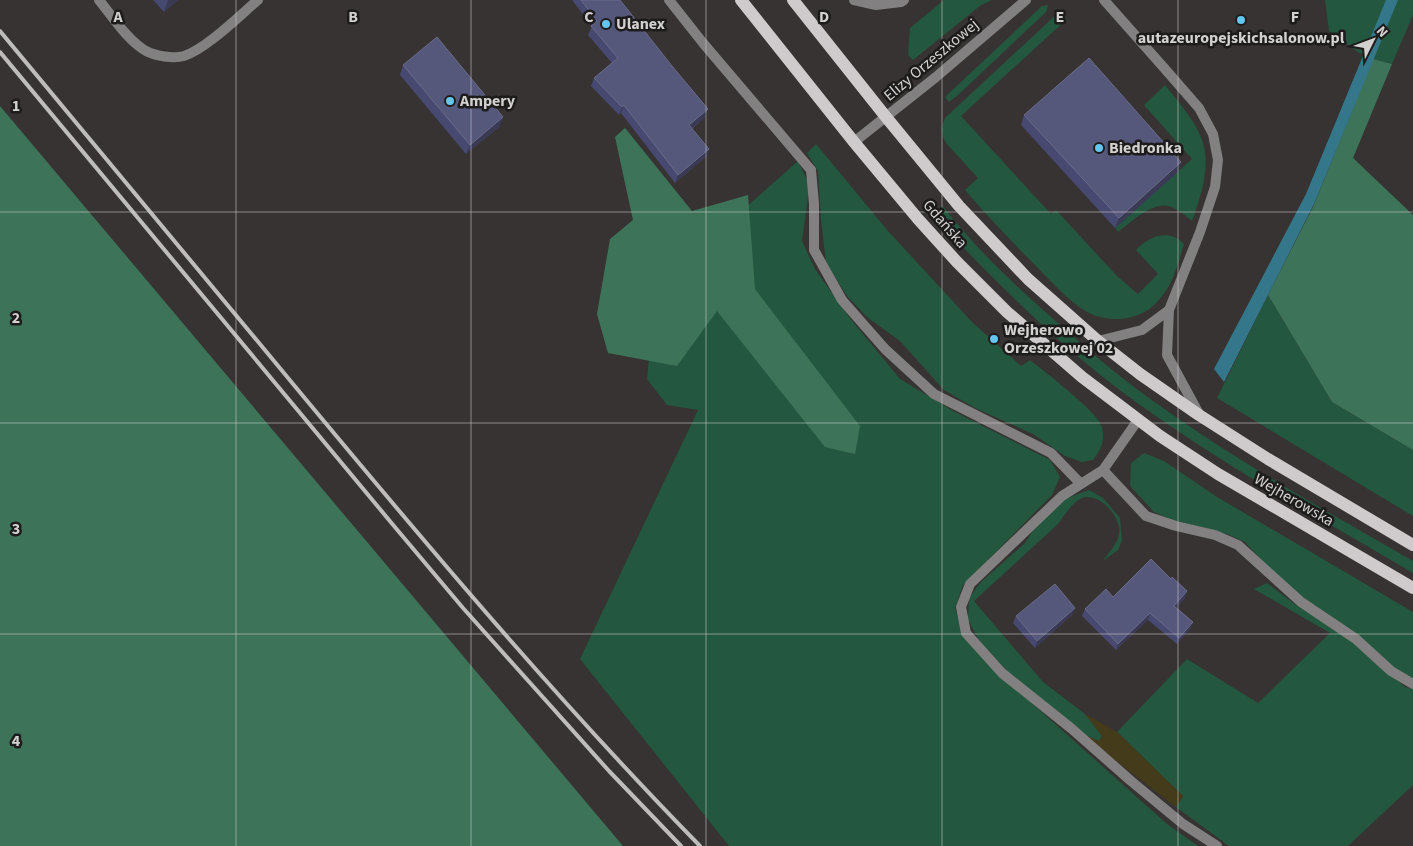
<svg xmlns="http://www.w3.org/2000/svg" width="1413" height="846" font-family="'Source Sans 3',sans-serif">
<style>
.green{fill:#24573f}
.forest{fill:#3d7459}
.sand{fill:#443b1b}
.water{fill:#35778a}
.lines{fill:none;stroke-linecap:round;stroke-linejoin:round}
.service{stroke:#828080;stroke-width:10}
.minor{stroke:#828080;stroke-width:10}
.tertiary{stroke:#828080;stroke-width:10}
.primary{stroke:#cfcbcc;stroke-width:12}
.rail{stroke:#bfbdbc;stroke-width:4}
.wall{fill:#484971}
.shaded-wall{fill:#3a3a54}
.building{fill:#56587b;stroke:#6a6b89}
.grid{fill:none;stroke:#d3d1d0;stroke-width:1;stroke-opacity:0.55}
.poi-dot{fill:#64c5ee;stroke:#1d1b1b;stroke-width:2}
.labels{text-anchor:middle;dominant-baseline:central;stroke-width:5;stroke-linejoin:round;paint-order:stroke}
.poi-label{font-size:16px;font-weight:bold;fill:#d3d1d0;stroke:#1d1b1b;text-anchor:start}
.street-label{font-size:16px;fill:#d3d1d0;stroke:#1d1b1b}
.grid-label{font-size:16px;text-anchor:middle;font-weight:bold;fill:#d3d1d0;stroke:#1d1b1b;stroke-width:5;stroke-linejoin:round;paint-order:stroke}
</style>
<rect width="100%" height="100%" fill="#363332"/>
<path class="green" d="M944,0H992L981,5L913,60L908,55L910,28Z
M1325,0H1413V15L1392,64L1373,59L1358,52L1329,31Z
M1048,5L1046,12L958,95L949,102L945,97L1042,6Z
M1060,11L1067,19L961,116L1051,214L1056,210L1117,276L1138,294L1158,274L1136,250C1148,236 1170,228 1184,244C1180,257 1176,272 1170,284C1165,293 1156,305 1148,310C1130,321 1108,322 1089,313C1073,305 1051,282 1038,268C1013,243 988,217 965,190L978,178L946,143C941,134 941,128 945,118Z
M1165,85C1176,99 1193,118 1200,135C1213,163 1201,195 1192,221C1185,216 1177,208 1168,206C1152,202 1130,223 1118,232L1115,228L1192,159L1144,105Z
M816,144L888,231L972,322L1021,366L1030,360C1045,372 1098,412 1102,427C1105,441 1101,450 1093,460L1082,462L1065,456L1033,434L975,408L944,390L900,341L867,317L847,296L826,263L821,220L818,171L807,153Z
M798,161L808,182V197L802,241L815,269L849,317L900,379L955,412L1050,460L1060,477L1052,495L963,585L955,608L963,635L998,673L1167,824L1198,846H729L580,659L698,410L667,405L647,379L656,287Z
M943,206C972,244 1007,278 1042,309C1079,342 1116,375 1156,403C1238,462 1326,511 1413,561V573C1313,514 1210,458 1117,388C1049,336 990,276 931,214Z
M1268,295L1332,402L1413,450V516L1217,398Z
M1144,453L1164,461L1217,497L1413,612V680L1407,678L1300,596L1267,566L1245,542L1227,534L1179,523L1154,512L1130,486L1131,463Z
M1089,490L1103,498L1120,518L1122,540L1118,550L1103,561C1108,553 1118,544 1119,534C1122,517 1099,492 1082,498C1072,502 1064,516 1058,524L974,601L1043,682L1085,714L1102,736L1099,741L1085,735L1013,677L979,641L968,619L969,598L981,582L1025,543L1036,526L1065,499Z
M1267,583L1296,605L1344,634L1405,687L1413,689V785L1348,846H1229L1176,807L1183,796L1117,732L1187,659L1258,703L1330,633L1254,589Z"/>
<path class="forest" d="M1373,59L1392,64L1353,158L1413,215V450L1332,402L1268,295L1313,207Z
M0,106L623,846H0Z
M625,128L692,211L748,195L755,289L860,426L855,454L825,447L717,311L677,366L608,353L597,314L610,239L633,220L615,137Z"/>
<path class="sand" d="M1085,714L1117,732L1183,796L1176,807L1094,744L1085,735L1099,741L1102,736Z"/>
<path class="water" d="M1386,0H1398L1314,204L1224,382L1214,369L1306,194Z"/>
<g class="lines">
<path class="service" d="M669,0L703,43L811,170
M1104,0L1165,69L1199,108L1213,134L1218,160L1215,187L1200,232L1169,310L1167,355L1199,414
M1098,341L1142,330L1169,310
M1103,470L1138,420"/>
<path class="minor" d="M99,0C112,16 128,41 146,51C156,56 173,59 184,56C206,49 239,16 258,0
M854,0L876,5L901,2L904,0
M811,170L814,204V250L842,300L885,349L934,394L1051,453L1081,484
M1217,846L1183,824L1131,781L1072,729L1002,673L966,633L961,607L970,584L1062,496L1103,470L1146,516L1176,526L1215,535L1238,545L1301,602L1356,639L1391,671L1413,684"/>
<path class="tertiary" d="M854,142L936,77L1026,0"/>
<path class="primary" d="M741,0L854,142L918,219L957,262L1007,312L1082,377L1160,436L1218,474L1413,588
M793,0L886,117L959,206L1028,279L1098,341L1140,374L1199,415L1268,459L1413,545"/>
<path class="rail" d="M0,31C101,153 202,274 303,396C431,550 560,703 700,846
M0,52L394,526L463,608L609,771L681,846"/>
</g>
<path class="wall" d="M153,0H178L164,12Z
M572,0H620L705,117L692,129L709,149L706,157L675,183L621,113L619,115L591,86L594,78L612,63L588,35L592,26Z
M403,65L503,117L499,127L466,154L400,75Z
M1024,115L1181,162L1178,172L1115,228L1021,125Z
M1113,597L1185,598L1176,608L1190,629L1177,644L1148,620L1116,650L1082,616L1085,609Z
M1072,615L1035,648L1013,623L1016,616Z"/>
<path class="shaded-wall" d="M168,0H178L164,12Z
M624,105L621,113L619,115L622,107Z
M708,109L705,117L686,133L689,125Z
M503,117L499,127L466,154L470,145Z
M709,149L706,157L675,183L678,175Z
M1181,162L1178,172L1115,228L1119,218Z
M1187,591L1185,598L1171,613L1174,606Z
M1075,608L1072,615L1035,648L1037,641Z
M1150,613L1148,620L1116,650L1118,644Z
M1193,622L1190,629L1177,644L1179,638Z"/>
<path class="building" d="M581,0H620L672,66L708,109L689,125L709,149L678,175L624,105L622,107L594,78L618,58L591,26L597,21Z
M437,37L503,117L470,145L403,65Z
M1089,58L1181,162L1119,218L1024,115Z
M1151,559L1171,579L1172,577L1187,591L1174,606L1193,622L1179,638L1150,613L1118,644L1085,609L1106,589L1113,597Z
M1055,584L1075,608L1037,641L1016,616Z"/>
<path class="grid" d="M236,0V846M471,0V846M706,0V846M942,0V846M1178,0V846M0,212H1413M0,423H1413M0,634H1413"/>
<g class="poi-dot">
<circle cx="1241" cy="20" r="5"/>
<circle cx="606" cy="24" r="5"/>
<circle cx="450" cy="101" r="5"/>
<circle cx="1099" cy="148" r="5"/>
<circle cx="994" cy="339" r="5"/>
</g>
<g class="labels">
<g class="poi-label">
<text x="616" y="24">Ulanex</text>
<text x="1241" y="38" text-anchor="middle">autazeuropejskichsalonow.pl</text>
<text x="460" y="101">Ampery</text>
<text x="1109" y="148">Biedronka</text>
<text x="1004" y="330">Wejherowo<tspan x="1004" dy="18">Orzeszkowej 02</tspan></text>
</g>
<g class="street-label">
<text transform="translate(931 60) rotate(-40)">Elizy Orzeszkowej</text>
<text transform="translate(945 224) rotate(49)">Gdańska</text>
<text transform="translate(1294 500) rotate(30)">Wejherowska</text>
</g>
</g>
<g class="grid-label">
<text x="118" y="22">A</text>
<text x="353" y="22">B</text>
<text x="589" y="22">C</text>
<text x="824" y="22">D</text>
<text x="1060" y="22">E</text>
<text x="1295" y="22">F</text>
<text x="16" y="111">1</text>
<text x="16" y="323">2</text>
<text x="16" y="534">3</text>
<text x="16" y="746">4</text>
</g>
<g transform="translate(1373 40) rotate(48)" stroke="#1d1b1b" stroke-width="4" paint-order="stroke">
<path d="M0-4L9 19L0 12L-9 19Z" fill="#d3d1d0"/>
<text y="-8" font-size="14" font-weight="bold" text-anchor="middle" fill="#d3d1d0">N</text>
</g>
</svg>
